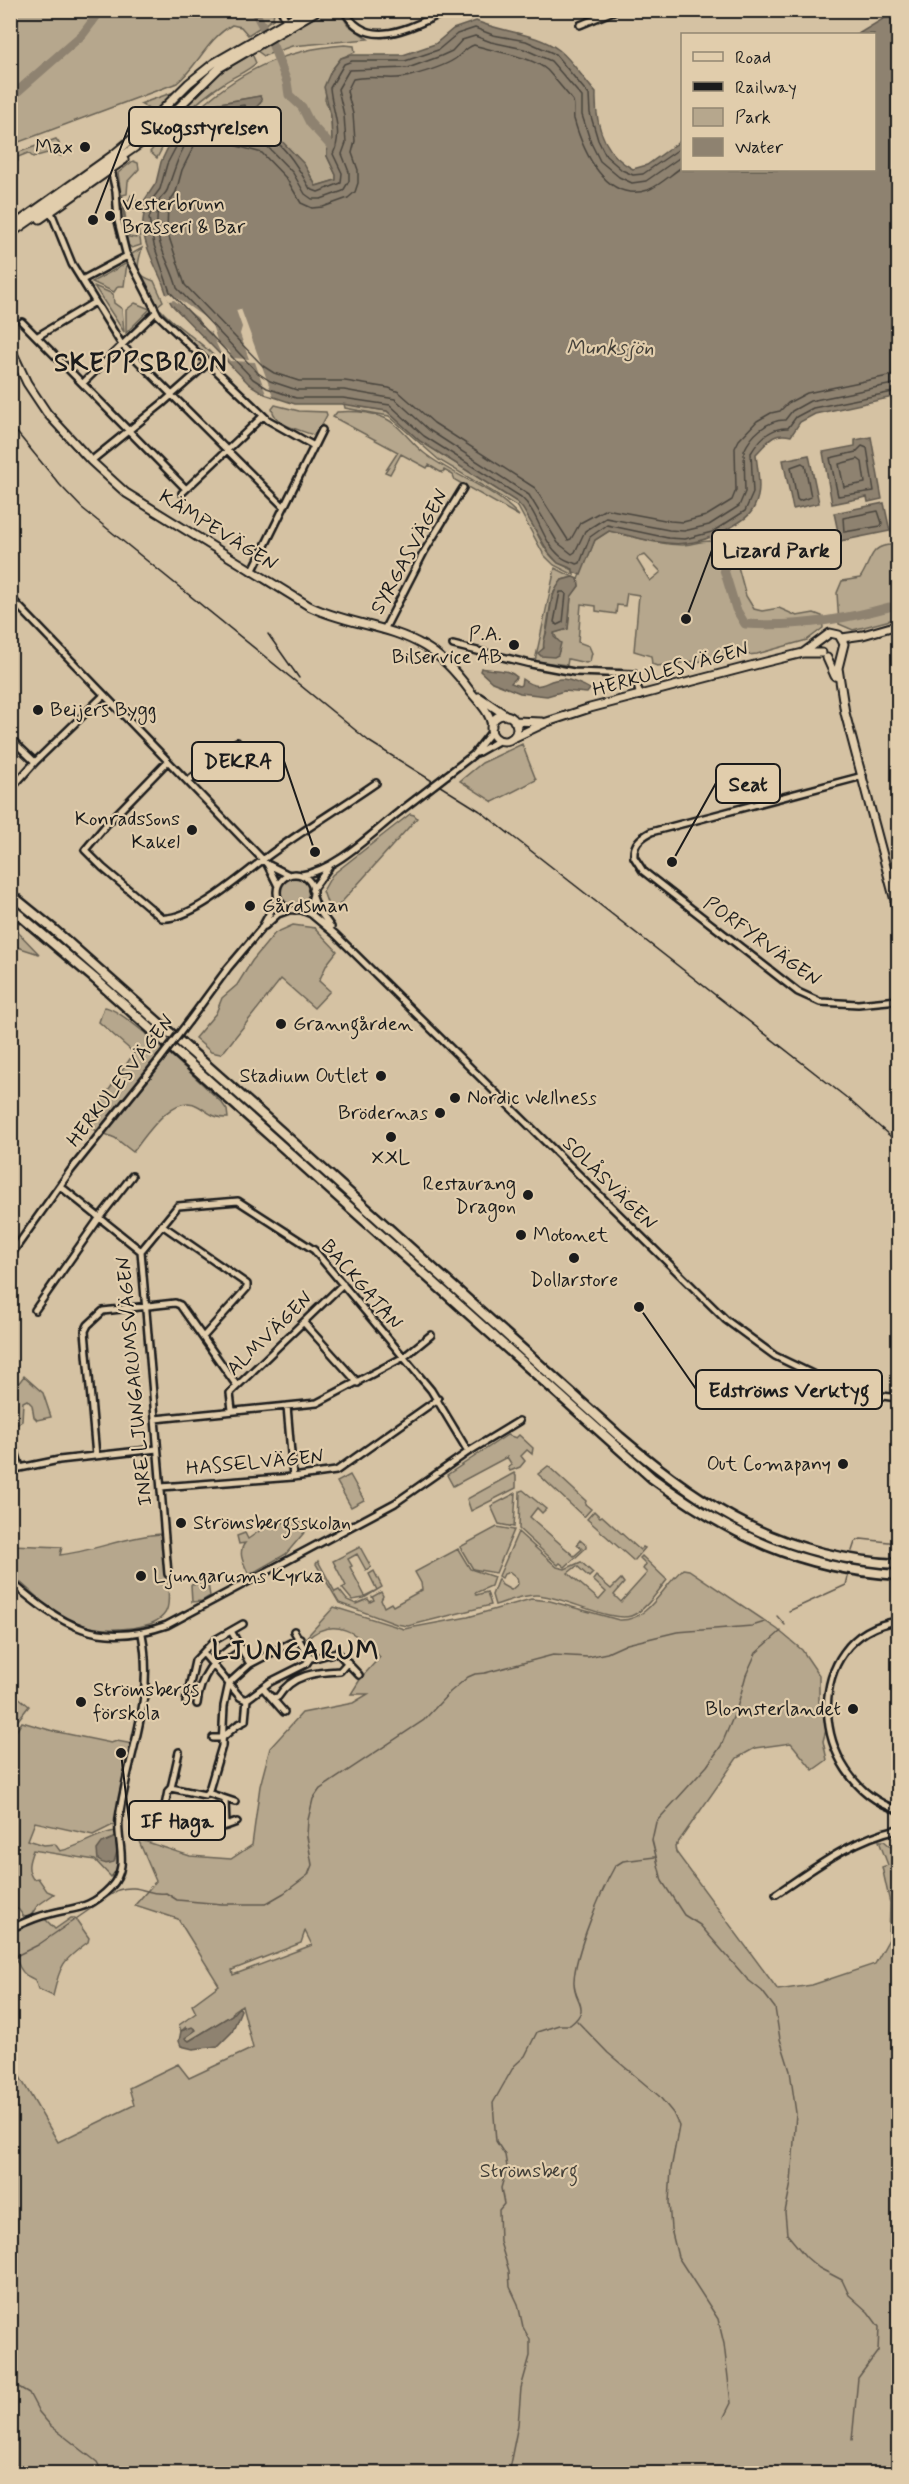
<svg xmlns="http://www.w3.org/2000/svg" width="909" height="2484" font-family="Mynerve,sans-serif">
<style>
.green{fill:#b6a78d;stroke:#696254;stroke-width:1.5;fill-rule:evenodd}
.water{fill:#8e8270;stroke:#60594e;stroke-width:1.5}
.pier{fill:#d5c2a3}
.lines{fill:none;stroke-linecap:round;stroke-linejoin:round}
.shore{stroke:#4a453e;stroke-width:1.5}
.stream{stroke:#60594e;stroke-width:1.5}
.river{stroke:#8e8270;stroke-width:9}
.minor-casing{stroke:#1c1c1c;stroke-width:10}
.major-casing{stroke:#1c1c1c;stroke-width:11}
.highway-casing{stroke:#1c1c1c;stroke-width:13}
.minor{stroke:#e1cdac;stroke-width:5}
.major{stroke:#e1cdac;stroke-width:7}
.highway{stroke:#e1cdac;stroke-width:8}
.rail{stroke:#1c1c1c;stroke-width:1.5}
.minor-bridge-casing{stroke:#1c1c1c;stroke-width:10;stroke-linecap:butt}
.minor-bridge{stroke:#e1cdac;stroke-width:5}
.poi-dot{fill:#1c1c1c;stroke:#e1cdac;stroke-width:2}
.labels{text-anchor:middle;dominant-baseline:central;stroke-width:4.5;stroke-linejoin:round;paint-order:stroke}
.poi-label{font-size:20px;fill:#1c1c1c;stroke:#e1cdac;text-anchor:start}
.street-label{font-size:20px;fill:#1c1c1c;stroke:#e1cdac}
.park-label{font-size:20px;fill:#423f38;stroke:#e1cdac}
.water-label{font-size:21px;font-style:italic;fill:#444039;stroke:#e1cdac}
.district-label{font-size:26px;font-weight:bold;letter-spacing:1.5px;fill:#1c1c1c;stroke:#e1cdac}
.leader{fill:none;stroke:#1c1c1c;stroke-width:2}
.callout-dot{fill:#1c1c1c;stroke:#e1cdac;stroke-width:2}
.callout{fill:#e1cdac;stroke:#1c1c1c;stroke-width:2}
.callout-label{font-size:21px;text-anchor:middle;font-weight:bold;fill:#1c1c1c}
</style>
<rect width="100%" height="100%" fill="#d5c2a3"/>
<filter id="ink" filterUnits="userSpaceOnUse"><feTurbulence type="fractalNoise" baseFrequency=".0167" numOctaves="2"/><feDisplacementMap in="SourceGraphic" scale="12" xChannelSelector="R" yChannelSelector="G"/><feConvolveMatrix kernelMatrix="1 2 1 2 8 2 1 2 1" color-interpolation-filters="sRGB"/></filter>
<g filter="url(#ink)">
<path class="green" d="M274,11L273,19L248,35L241,27L232,25C206,40 199,65 177,83L11,145V11Z
M326,11H339L348,25L368,39L292,46L264,56L256,50Z
M345,45L354,46L355,52L341,58L331,71L325,99L331,116L332,141L327,151V156L336,175V180L316,186L308,171L269,130L259,127L251,128L246,125L247,117L260,96L209,105L191,116C235,73 283,49 345,45Z
M252,54L256,63C247,72 234,76 224,83C192,104 174,123 157,158L150,152L161,139L160,134L164,125L215,76Z
M174,92L154,112L140,104Z
M56,139L59,143L61,156L51,152L33,157L28,153L18,157V161L11,164V155Z
M133,161L138,163L139,169L128,181L127,194L122,195L125,200H129L131,195L138,202V208L133,209L126,205L124,209L129,237L136,238L138,227L141,245L132,248L128,245L118,173Z
M142,248C138,264 132,274 154,281L163,301L157,306L130,255Z
M127,263L124,286H118L114,292L92,282Z
M94,286L113,294L114,303L122,309L124,332Z
M135,303L150,309L126,333V310Z
M161,310C176,327 197,338 213,355L206,361L161,314L159,311Z
M344,404L387,411L420,441L517,502C535,518 537,545 556,561C561,565 567,567 573,570L574,575L554,565L544,555L518,507L439,460L389,416L345,408Z
M275,405L299,411L326,412L327,415L319,430L313,435C299,429 276,427 272,409Z
M337,412C351,411 369,412 382,417C399,423 410,442 424,453C454,477 494,487 519,516L455,480L453,475L444,470L442,473L429,465L427,468L401,454L390,474L385,472L398,452L333,417Z
M609,531C634,536 657,545 683,545C692,544 701,541 710,541L712,543L730,537L746,596L754,609L762,611L779,608L797,616L814,613L822,616L823,628L807,640L757,654L728,657L718,662L696,661L657,666L652,664L651,656L634,651L639,595L627,593L625,606L617,605L616,614L596,611V606L581,604L578,642L589,646L592,653L590,661L586,663L568,659L567,665L535,661L555,568L573,577L562,580L552,595L543,650L559,651L558,641L554,633L568,629L571,596L579,586L578,579L595,540ZM645,555L661,572L650,581L637,560L638,557Z
M894,545L898,548V618L853,630L839,624L837,593L842,581L860,578C872,561 869,544 894,545Z
M522,744L536,780L493,802L460,781L482,763Z
M410,814L414,815L417,818L331,914L323,891L332,875Z
M280 892a15 15 0 1 1 30 0a15 15 0 1 1-30 0Z
M11,925L14,928L39,954L11,945Z
M293,925L315,928L337,951L327,964L319,981L330,991L314,1008L281,979L225,1050L220,1054L211,1052L195,1038L216,1013L222,998L237,985L252,961L275,933Z
M104,1007C122,1007 205,1086 222,1103L227,1110L228,1118C214,1119 209,1112 198,1106C174,1091 145,1137 133,1152L115,1138L90,1128V1118L134,1053L99,1022Z
M24,1376L43,1393L51,1417L37,1420L34,1417L32,1405L27,1400L23,1402L22,1421L16,1425H11V1377V1383L18,1384Z
M507,1435L516,1438L519,1435L533,1448L532,1454L527,1450L521,1456L525,1461L520,1467L510,1471L508,1467L512,1465L507,1457L453,1486L447,1475Z
M548,1466L586,1501L585,1504L591,1509L584,1517L538,1474Z
M514,1473L516,1476V1488L471,1511L467,1499Z
M350,1475L364,1500L351,1507L337,1482Z
M523,1490L546,1509L542,1513L537,1508L530,1517L574,1556L582,1549L577,1544L580,1540L586,1545V1548L565,1567L560,1563L558,1565L519,1529L520,1491Z
M516,1493L514,1527L499,1524L491,1506Z
M594,1511L600,1517L602,1516L640,1550L643,1547L645,1548L634,1561L587,1519Z
M300,1522L308,1528L286,1554L249,1575C244,1564 237,1553 245,1543L239,1544L237,1536L245,1533L248,1539L271,1523Z
M497,1527L514,1530L496,1573L473,1569L460,1547Z
M518,1532L557,1567L565,1569L581,1562L593,1573L589,1577L577,1566L568,1573L599,1600L606,1592L593,1580L596,1576L611,1589L621,1579L624,1583L614,1595L621,1602L647,1573L643,1569L646,1564L640,1558L642,1556L667,1580C658,1591 645,1611 631,1616C611,1623 561,1595 536,1595C522,1595 508,1601 495,1605L492,1595L498,1579L502,1585L511,1590L518,1584L517,1578L510,1572L504,1574L502,1578L499,1576Z
M161,1534C163,1551 172,1594 167,1609C160,1631 110,1631 90,1627C79,1624 66,1618 55,1613L11,1574V1545L62,1547L60,1555C94,1551 127,1536 161,1534Z
M360,1547L371,1567L366,1570L357,1554L348,1559L352,1566L350,1567L365,1596L377,1590L369,1574L374,1571L382,1587L364,1598L352,1600L342,1588L346,1586L333,1561Z
M458,1549L470,1569L494,1577L491,1586L475,1593L476,1595L487,1592L491,1605L408,1626L396,1624L339,1603L316,1564L318,1561L335,1592L339,1590L347,1600L356,1604L368,1599L370,1602L374,1600L372,1597L381,1592L383,1596L381,1600L384,1607L391,1603L393,1606L422,1590L421,1583L415,1572Z
M683,1569L689,1570L777,1629L802,1650L819,1675V1702L830,1715L823,1741L827,1760L813,1770L791,1743L755,1748L737,1758L675,1847L676,1852L778,1990L812,1985L875,1964L889,1939L890,1903L882,1867L888,1865L879,1841H884L898,1853V2473H11L10,2060L58,2142L134,2105L129,2088L178,2064L189,2078L253,2048L242,2005L233,2011L232,2015L189,2041L185,2038L186,2027L181,2031L179,2025L196,2013L192,2005L219,1985L178,1919L135,1905L156,1881L138,1839L190,1856L231,1859L252,1845L260,1786L270,1748L302,1713L353,1703L368,1694H351L361,1678L380,1657C359,1634 334,1614 306,1640L313,1656L308,1652L303,1641L334,1607L404,1629L468,1617L531,1599L550,1601L619,1620C649,1622 663,1585 683,1569ZM305,1931L312,1945L233,1975L232,1970L301,1943Z
M198,1578H207L210,1596L202,1601L192,1602L191,1585L199,1584Z
M11,1691L29,1706L11,1729Z
M22,1722L53,1731L111,1743L117,1741L133,1744L115,1824L93,1835L35,1822L28,1840L44,1845L55,1844L60,1851C80,1847 97,1833 116,1831C122,1844 122,1866 111,1877L95,1860L33,1850C29,1861 26,1869 33,1879L38,1878L47,1891L54,1894L37,1906L30,1917H24L19,1910L13,1906L11,1907V1739Z
M44,1918L55,1929L71,1918H75L89,1938L88,1942C61,1962 61,1964 53,1996L38,1989L35,1980C32,1978 29,1977 26,1975C16,1968 11,1942 10,1930Z"/>
<path class="water" d="M896,11H898V396L815,414L800,422L791,436C772,432 769,441 756,454C757,467 761,484 758,496C754,513 747,518 733,526C685,555 659,542 609,531L595,540L581,575L573,572V569L558,563L549,553L523,509L517,502L420,441L387,411L342,404H295L265,394L249,384L172,305C166,296 165,288 161,279C152,259 136,230 146,209L144,201L156,183L161,162L175,133L191,116L209,105L260,96L262,101L247,117L246,125L251,128L263,127L277,136L304,164L316,186L336,180V175L327,156V151L332,141L331,116L324,87L331,71L341,58L351,55H403L435,44L453,29L476,21C501,32 537,33 559,50C573,61 583,79 596,93C595,124 604,154 633,169L647,165L682,140V170H874V34H858Z
M871,437L882,499L868,502L867,497L832,504L823,452L855,446V440Z
M809,455L819,503L793,509L783,460Z
M884,503L890,531L840,541L834,513Z
M573,577L578,579L579,586L571,597L568,629L554,633V637L561,643L558,655L554,657L541,656L538,653L544,648C542,641 546,637 547,630C551,612 549,595 562,580Z
M481,668C494,671 507,668 517,677L511,683L519,686L521,685L522,679C543,694 545,678 563,679C571,680 584,685 590,689L587,693L564,691L547,696L520,693L492,682L480,671Z
M116,1837L118,1848L114,1862C107,1864 104,1865 98,1860L97,1850L102,1843Z
M239,2007L241,2010L232,2032L218,2046L193,2049L181,2046L179,2041L181,2031L192,2027L196,2030L185,2038L189,2041L232,2015Z"/>
<path class="pier" d="M170,293L211,322L218,343L230,352L231,358L249,359L240,334L242,327L236,310L241,309L273,396L266,394L255,362L230,361L224,354L222,356L211,332L202,328L198,318L174,300L169,301L165,295Z"/>
<g class="lines">
<path class="shore" d="M682,147L643,174L633,175L622,170L606,156L598,140L590,113L589,95L555,54L526,41L493,35L475,28L457,34L438,50L405,61H352L344,64L330,88C332,111 344,132 333,154L342,173L341,183L318,192L310,189C301,172 283,141 264,134C255,131 249,136 241,129L239,120L246,108L245,105L211,110L185,130L167,164L160,189L151,201L152,210L149,218L154,245L170,292L253,379L267,388L296,398H343L390,405L424,436L521,497C539,513 541,540 560,556C564,560 571,562 577,564L580,563L590,537L607,525L668,538L685,539L712,532L745,511L753,493L751,453C760,438 771,427 788,428L796,417L813,408L898,391
M682,156L646,181L632,183L619,177L600,161L591,143L582,115V97L551,61L524,49L491,42L475,36L462,40L452,51L441,56L408,68L349,70L338,89L344,115L346,143L342,154L349,172V181L343,191L321,199H312L305,194L293,173L263,142L247,141L237,135L232,127L230,116C189,117 179,156 168,188C167,193 163,195 160,199C158,203 157,217 157,221C155,245 172,266 177,288L258,373L270,381L297,390H344L395,399L429,430L529,495L558,543L572,554L575,552L585,531L606,518L669,530L684,531L709,525L739,506L745,492L744,451C751,435 767,420 785,420L792,411L810,401L898,383
M682,167C671,174 661,185 648,190C606,204 583,151 574,119C573,114 575,106 573,101C571,98 550,73 547,70C531,56 495,52 474,45C465,48 462,54 455,59C443,67 425,72 410,76C392,82 372,74 353,79L347,91L353,114L355,141L352,153L358,170V183L355,192L348,198L323,207L312,208L301,203L286,178L262,153L237,146L227,137L223,127L217,126L205,134L194,146L182,170L176,192L168,204L167,231L185,285L263,366L274,373L299,381H345L389,388L399,392L434,423L535,488L568,540L571,539L580,523L606,509L670,521L683,522L706,516L732,500L736,490L735,448L739,440L757,421L771,413L780,411L788,403L807,393L898,374
M862,446L867,448L874,491L838,496L830,458L856,452Z
M858,459L862,462L865,483L844,487L839,464Z
M802,463L805,465L811,497L799,501L797,499L791,467Z
M878,511L882,523L881,526L844,532L843,518Z
M560,592H564L566,594L563,622L557,625L554,622Z"/>
<path class="stream" d="M852,1551L855,1542L861,1539L898,1543
M789,1611L846,1585L848,1577
M777,1616L785,1625
M781,1631L756,1653L746,1675L737,1708L721,1746L707,1766L656,1822L652,1840L662,1881L684,1915L700,1925L747,1979L762,1991L775,2008L780,2039L790,2071L796,2113L791,2183L785,2212L787,2234L806,2257L819,2268L842,2280L849,2295L868,2312L879,2327L878,2351L858,2378L852,2440
M10,1959L38,1945L118,1890C140,1883 148,1896 166,1893L177,1900L222,1904H265L284,1893L308,1875L312,1865L307,1836L308,1820L313,1799L320,1789L424,1720L450,1692L468,1677L475,1674L485,1673L553,1655L588,1657L607,1653L627,1644L677,1632L752,1626L765,1622
M577,2021L608,2053L659,2096L673,2113L679,2126L671,2169L669,2202L671,2229L678,2257L718,2319L724,2344L731,2403L724,2417
M10,2382L29,2393L39,2412L51,2426L97,2462L103,2474
M508,2474L518,2425L521,2388L530,2356V2340L523,2327L518,2304L510,2287L509,2271L500,2242L499,2210L504,2204L501,2188L507,2167L505,2155L496,2141L493,2103L514,2066L525,2056L537,2032L559,2025H570C593,2007 573,2002 574,1981C575,1953 601,1891 615,1866L623,1861L655,1857"/>
<path class="river" d="M254,10L273,46L287,82L289,95L302,107L310,123L331,146
M10,98L83,34L101,10
M714,537L736,609L745,624C792,627 843,620 889,607"/>
<g class="minor-casing">
<path id="minor" d="M281,10L287,23
M344,10C368,55 415,24 450,10
M580,25L616,10
M111,170L116,191L118,221L126,253L158,315L268,420L314,446
M51,212L72,264L122,345L284,507
M82,280L127,256
M22,322L186,489
M38,336L95,302
M83,383L156,312
M91,461L164,402L207,364
M182,493L263,416
M252,572L322,430
M10,597L267,864L278,886
M384,630L424,552L463,488
M453,645L531,664L574,672L634,674L640,696
M10,738L35,762
M477,753L500,740
M168,761L106,825L85,850L103,868L162,918C192,921 243,874 268,856C303,830 340,808 376,783
M447,775L473,755L492,731
M863,776L651,832C640,838 633,844 634,857L643,871L798,992L820,1002L858,1004L898,1000
M188,781L237,742
M10,790L35,762L104,695
M269,865L289,875
M888,874L898,871
M277 892a18 18 0 1 1 36 0a18 18 0 1 1-36 0Z
M301,875C335,871 372,833 399,812
M312,890L329,867
M313,897L317,908L331,927
M299,909L311,914L335,934L726,1320L775,1356L825,1380L875,1395L898,1398
M265,926L278,914L289,910
M189,1021L228,968L261,929L278,898
M60,1186L141,1251L168,1574
M162,1225L247,1284V1288L203,1337
M141,1251L178,1206L238,1201L314,1250L431,1390L466,1448
M10,1256L71,1170L160,1059
M35,1310L100,1217L132,1176
M304,1323L358,1383
M287,1406L293,1477
M232,1410L230,1393L343,1284
M155,1419L317,1403L404,1357L431,1335
M10,1436L20,1467
M96,1456L85,1331L88,1325L103,1311L175,1303L180,1305L237,1386
M10,1470L59,1460L157,1449
M161,1487L293,1477L336,1471L438,1399
M10,1581C62,1626 99,1649 167,1625L395,1503L468,1452L519,1421
M898,1621C800,1635 808,1781 898,1810
M231,1631L250,1664
M294,1631L309,1657L315,1658L337,1652L359,1675
M203,1653L240,1697L246,1700L270,1682L306,1664L311,1657
M263,1688L284,1712
M272,1698L278,1697C292,1674 317,1672 340,1671L348,1662
M186,1702L195,1661L215,1640L243,1624
M197,1704C200,1676 214,1657 238,1644
M213,1738H222L237,1725L245,1721L247,1699
M171,1788L179,1752
M208,1793L235,1802
M225,1799L226,1826C207,1833 182,1817 164,1811L168,1791L171,1788L205,1795L209,1790L222,1746L224,1706L229,1683L250,1664L300,1638
M226,1826L237,1822
M776,1894C815,1868 852,1839 898,1829
M10,1929C23,1923 35,1917 49,1914C75,1907 89,1910 110,1888C131,1866 116,1843 119,1818C128,1753 155,1701 142,1634"/>
</g>
<g class="major-casing">
<path id="major" d="M40,219L124,160
M10,228L113,155L138,134L189,83L214,63L306,10
M10,234L144,141L219,68L318,10
M10,347L27,383L47,413L91,461L126,493L309,606C345,624 389,625 424,646C443,657 457,673 470,691C479,702 490,712 492,726
M842,638L863,635L898,625
M803,653L830,633L839,635L844,644L838,668L845,713L898,912
M827,658L835,676
M479,697L507,716
M491 728a13 13 0 1 1 26 0a13 13 0 1 1-26 0Z
M514,721L542,722
M513,738L547,722L590,708L766,662L803,653H822"/>
</g>
<g class="highway-casing">
<path id="highway" d="M10,894L53,929L266,1118L620,1437C705,1510 783,1558 898,1564
M10,907L94,978L652,1478C732,1536 798,1568 898,1575"/>
</g>
<use href="#minor" class="minor"/>
<use href="#major" class="major"/>
<use href="#highway" class="highway"/>
<path class="rail" d="M10,424L60,485L82,508L370,742L480,811L847,1098L898,1143
M268,634L299,678"/>
<g class="minor-bridge-casing">
<path id="minor-bridge" d="M399,812L447,775
M160,1059L189,1021"/>
</g>
<use href="#minor-bridge" class="minor-bridge"/>
</g>
</g>
<g class="poi-dot">
<circle cx="85" cy="147" r="6"/>
<circle cx="110" cy="216" r="6"/>
<circle cx="514" cy="645" r="6"/>
<circle cx="38" cy="710" r="6"/>
<circle cx="192" cy="830" r="6"/>
<circle cx="250" cy="906" r="6"/>
<circle cx="281" cy="1024" r="6"/>
<circle cx="381" cy="1076" r="6"/>
<circle cx="455" cy="1098" r="6"/>
<circle cx="440" cy="1113" r="6"/>
<circle cx="391" cy="1137" r="6"/>
<circle cx="528" cy="1195" r="6"/>
<circle cx="521" cy="1235" r="6"/>
<circle cx="574" cy="1258" r="6"/>
<circle cx="843" cy="1464" r="6"/>
<circle cx="181" cy="1523" r="6"/>
<circle cx="141" cy="1576" r="6"/>
<circle cx="81" cy="1702" r="6"/>
<circle cx="853" cy="1709" r="6"/>
</g>
<g class="labels">
<g class="poi-label">
<text x="73" y="147" text-anchor="end">Max</text>
<text x="122" y="204">Vesterbrunn<tspan x="122" dy="23">Brasseri &amp; Bar</tspan></text>
<text x="502" y="634" text-anchor="end">P.A.<tspan x="502" dy="23">Bilservice AB</tspan></text>
<text x="50" y="710">Beijers Bygg</text>
<text x="180" y="819" text-anchor="end">Konradssons<tspan x="180" dy="23">Kakel</tspan></text>
<text x="262" y="906">Gårdsman</text>
<text x="293" y="1024">Granngården</text>
<text x="369" y="1076" text-anchor="end">Stadium Outlet</text>
<text x="467" y="1098">Nordic Wellness</text>
<text x="428" y="1113" text-anchor="end">Brödernas</text>
<text x="391" y="1158" text-anchor="middle">XXL</text>
<text x="516" y="1184" text-anchor="end">Restaurang<tspan x="516" dy="23">Dragon</tspan></text>
<text x="533" y="1235">Motonet</text>
<text x="574" y="1280" text-anchor="middle">Dollarstore</text>
<text x="831" y="1464" text-anchor="end">Out Comapany</text>
<text x="193" y="1523">Strömsbergsskolan</text>
<text x="153" y="1576">Ljungarums Kyrka</text>
<text x="93" y="1690">Strömsbergs<tspan x="93" dy="23">förskola</tspan></text>
<text x="841" y="1709" text-anchor="end">Blomsterlandet</text>
</g>
<g class="street-label">
<text transform="translate(218 531) rotate(32)">KÄMPEVÄGEN</text>
<text transform="translate(410 552) rotate(-61)">SYRGASVÄGEN</text>
<text transform="translate(671 670) rotate(-15)">HERKULESVÄGEN</text>
<text transform="translate(762 942) rotate(36)">PORFYRVÄGEN</text>
<text transform="translate(121 1081) rotate(-52)">HERKULESVÄGEN</text>
<text transform="translate(609 1184) rotate(45)">SOLÅSVÄGEN</text>
<text transform="translate(361 1285) rotate(49)">BACKGATAN</text>
<text transform="translate(270 1334) rotate(-44)">ALMVÄGEN</text>
<text transform="translate(135 1381) rotate(-95)">INRE LJUNGARUMSVÄGEN</text>
<text transform="translate(255 1463) rotate(-5)">HASSELVÄGEN</text>
</g>
<g class="park-label">
<text x="529" y="2171">Strömsberg</text>
</g>
<g class="water-label">
<text x="610" y="348">Munksjön</text>
</g>
<g class="district-label">
<text x="141" y="364">SKEPPSBRON</text>
<text x="296" y="1652">LJUNGARUM</text>
</g>
</g>
<path class="leader" d="M93 220L129 126M686 619L712 550M315 852L284 761M672 862L716 783M639 1307L696 1389M121 1753L129 1821"/>
<g class="callout-dot">
<circle cx="93" cy="220" r="6"/>
<circle cx="686" cy="619" r="6"/>
<circle cx="315" cy="852" r="6"/>
<circle cx="672" cy="862" r="6"/>
<circle cx="639" cy="1307" r="6"/>
<circle cx="121" cy="1753" r="6"/>
</g>
<g class="callout">
<rect x="129" y="107" width="152" height="39" rx="6"/>
<rect x="712" y="530" width="129" height="39" rx="6"/>
<rect x="192" y="742" width="92" height="39" rx="6"/>
<rect x="716" y="764" width="64" height="39" rx="6"/>
<rect x="696" y="1370" width="186" height="39" rx="6"/>
<rect x="129" y="1801" width="96" height="39" rx="6"/>
</g>
<g class="callout-label">
<text x="205" y="134">Skogsstyrelsen</text>
<text x="776" y="557">Lizard Park</text>
<text x="238" y="768">DEKRA</text>
<text x="748" y="791">Seat</text>
<text x="789" y="1397">Edströms Verktyg</text>
<text x="177" y="1828">IF Haga</text>
</g>
<rect width="909" height="2484" fill="none" stroke="#e1cdac" stroke-width="36"/>
<rect x="18" y="18" width="873" height="2448" fill="none" stroke="#1c1c1c" stroke-width="2" filter="url(#ink)"/>
<rect x="681" y="33" width="195" height="138" fill="#e1cdac" stroke="#928672" stroke-width="1.5"/>
<rect x="693" y="52" width="30" height="9" fill="#e1cdac" stroke="#928672" stroke-width="1.5"/>
<text x="735" y="63" font-size="18" fill="#1c1c1c">Road</text>
<rect x="693" y="82" width="30" height="9" fill="#1c1c1c" stroke="#928672" stroke-width="1.5"/>
<text x="735" y="93" font-size="18" fill="#1c1c1c">Railway</text>
<rect x="693" y="108" width="30" height="18" fill="#b6a78d" stroke="#928672" stroke-width="1.5"/>
<text x="735" y="123" font-size="18" fill="#1c1c1c">Park</text>
<rect x="693" y="138" width="30" height="18" fill="#8e8270" stroke="#928672" stroke-width="1.5"/>
<text x="735" y="153" font-size="18" fill="#1c1c1c">Water</text>
</svg>
